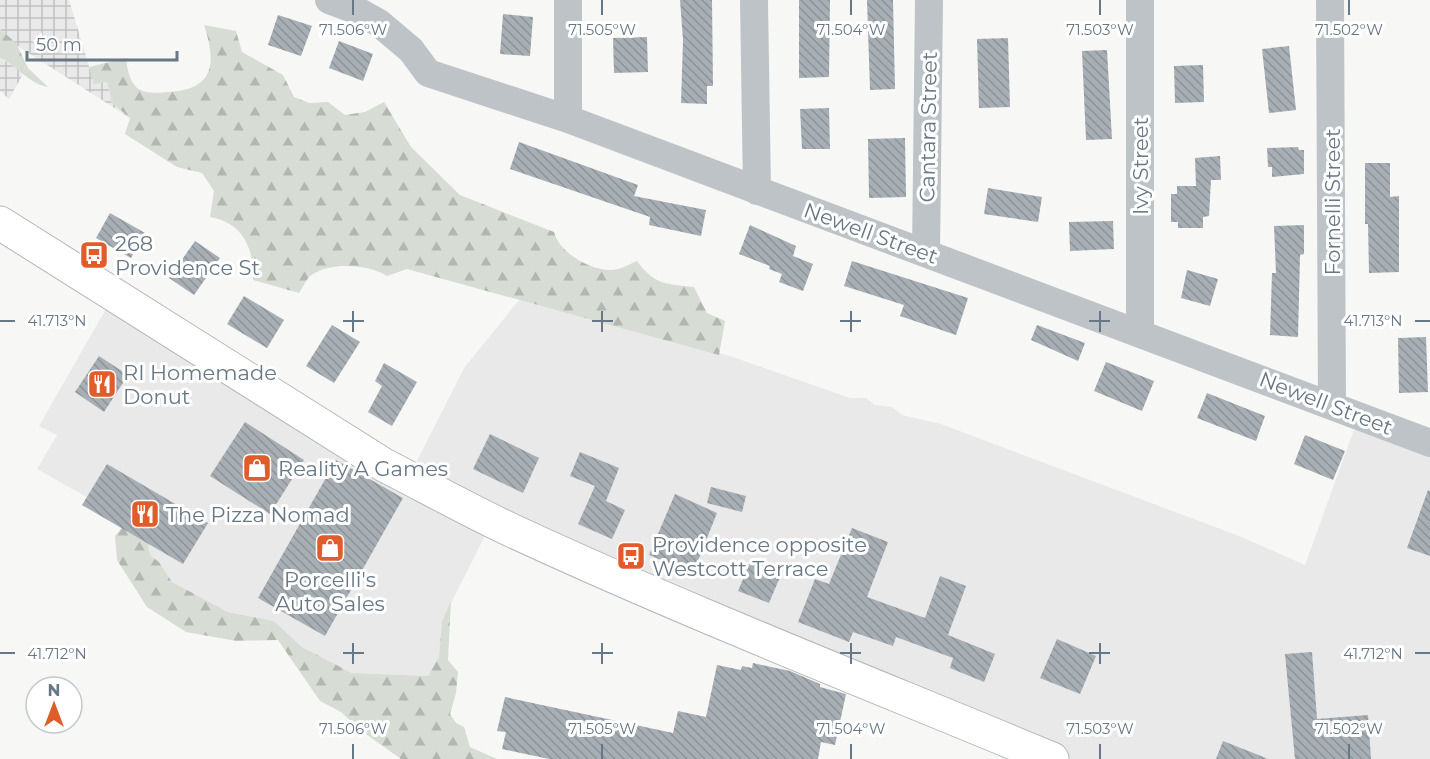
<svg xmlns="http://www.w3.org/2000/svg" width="1430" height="759" font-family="Montserrat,sans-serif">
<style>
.built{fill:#e8e9e8}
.industrial{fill:url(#industrial-grid)}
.forest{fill:url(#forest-firs)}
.building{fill:url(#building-back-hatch)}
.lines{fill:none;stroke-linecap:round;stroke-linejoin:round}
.major-casing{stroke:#b2b7bb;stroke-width:35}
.minor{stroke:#bec3c7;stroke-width:28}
.major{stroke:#fff;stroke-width:33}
.ticks{fill:none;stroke:#677785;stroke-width:2}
.labels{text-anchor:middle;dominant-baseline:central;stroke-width:6;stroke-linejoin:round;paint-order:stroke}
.street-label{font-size:21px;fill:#677785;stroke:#fff}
.poi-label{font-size:21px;fill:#677785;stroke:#fff;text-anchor:start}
.ticks-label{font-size:15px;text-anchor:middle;fill:#677785;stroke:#fff;stroke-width:6;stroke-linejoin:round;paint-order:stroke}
</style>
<defs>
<pattern id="industrial-grid" width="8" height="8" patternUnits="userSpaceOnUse" patternTransform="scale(1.5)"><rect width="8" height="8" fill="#e8e9e8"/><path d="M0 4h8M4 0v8" fill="none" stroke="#c0c2c2"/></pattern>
<pattern id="forest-firs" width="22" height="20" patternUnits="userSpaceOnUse" patternTransform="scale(1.5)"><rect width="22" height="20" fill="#d7dcd4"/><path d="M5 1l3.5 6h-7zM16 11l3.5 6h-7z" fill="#b2b7b2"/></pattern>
<pattern id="building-back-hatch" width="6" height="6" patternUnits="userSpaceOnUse" patternTransform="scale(1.5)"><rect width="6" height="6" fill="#a7afb5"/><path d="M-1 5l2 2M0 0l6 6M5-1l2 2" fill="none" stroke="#8c9399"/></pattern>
</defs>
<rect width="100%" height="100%" fill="#f7f8f5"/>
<path class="built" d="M114,295L412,471L464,368L519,300L730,356L850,398H866L875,405L892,407L902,415L941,424L1239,536L1305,565L1359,416L1430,441V759H1055L493,520L442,621L440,657L428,676L352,673L302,647L274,621L228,612L172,582L159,562L150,555L148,546L163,540L37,469L57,435L39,426Z"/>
<path class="industrial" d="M0,0H69L94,83L107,82L112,103L130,118L16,45L0,29Z
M0,58L21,71L22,76L9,99L0,91Z"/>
<path class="forest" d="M204,25L236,31L242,52L283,75L294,97L309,103L328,102L345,115L365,112L384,102L411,147L460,195L554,232C559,252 589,270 610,270C620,270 628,265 637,261C655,285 665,284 694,287L707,313L725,321L719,355L407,269L387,276C369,264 331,262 313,274C307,277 303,287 299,293L253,280C254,249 244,223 210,217L214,191L202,173L177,167L125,134L130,118L112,103L107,82L94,84L89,67L126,58C127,68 129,80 137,88C145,94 159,93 168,92C214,90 217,64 204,25Z
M0,29L16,43L28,68L48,87C29,84 18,66 0,58Z
M123,526L164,540L148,546L150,555L159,562L172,582L228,612L274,621L302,647L352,673L428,676L439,657L442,621L451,601L448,660L458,672L456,693L450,714L456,723L464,727L470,747L497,759H401L360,730L341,712L320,701L278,640L236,641L186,632L147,607L117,560L115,536Z"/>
<path class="building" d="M680,0H712L713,86H707V104L681,103L683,40Z
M799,0H830L829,77L799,78Z
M867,0H893L895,89L870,90Z
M503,14L533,17L530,56L500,54Z
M278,15L312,26L301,56L268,45Z
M647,37L648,72L614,73L613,38Z
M1008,38L1010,107L979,108L977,39Z
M339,41L373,54L363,81L329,68Z
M1289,46L1296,110L1269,113L1262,49Z
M1107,50L1112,139L1086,140L1082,51Z
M1203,65L1204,102L1175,103L1174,66Z
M829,108L830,149H802L800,109Z
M905,138L906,197L869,198L868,139Z
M519,142L638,185L634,196L706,210L701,236L649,225L650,217L510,169Z
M1298,147L1299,150H1304V174L1272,177V167H1268L1267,148Z
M1220,156L1221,180H1211L1209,216L1203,217V228H1178V222H1171V194H1177V186H1196L1195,158Z
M1365,163H1390V197L1399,196V272L1369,273L1368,224H1365Z
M988,188L1042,197L1038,222L984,214Z
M110,213L145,233L131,258L96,238Z
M1113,221L1114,249L1070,251L1069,222Z
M750,225L796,246L793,256L813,264L803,291L779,282L782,274L769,269L770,266L739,254Z
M1304,225V254L1300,255L1298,337L1270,335L1272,273H1276L1274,226Z
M195,241L220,258L194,295L169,278Z
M852,261L968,298L956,335L900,316L904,305L844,286Z
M1187,270L1218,279L1210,306L1181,298Z
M244,296L284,320L267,348L227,324Z
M332,325L360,342L334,383L306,366Z
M1037,325L1085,343L1078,361L1031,340Z
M1426,337L1428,392L1399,393L1398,338Z
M99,356L128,375L104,412L75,392Z
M1106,362L1154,381L1142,411L1094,391Z
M384,363L417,382L392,426L368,412L382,386L375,381Z
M1207,393L1265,416L1256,441L1197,418Z
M245,422L304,460L270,514L210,476Z
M490,434L539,458L523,493L473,469Z
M1305,435L1345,451L1333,480L1294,464Z
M580,452L619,468L606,501L625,510L612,539L578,524L595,486L570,476Z
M336,460L403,498L325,636L258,598Z
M107,464L208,523L183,564L82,505Z
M711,487L746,496L742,512L707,503Z
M1428,490L1430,491V556L1407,548Z
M675,494L717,513L693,573L649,555Z
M852,528L888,542L867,597L925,618L940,576L966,586L948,635L995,654L984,682L950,668L953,658L896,637L893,646L853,632L849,642L798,622L815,579L829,584Z
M752,558L783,570L769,603L738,591Z
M1057,639L1096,656L1080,694L1040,678Z
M1312,652L1317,719L1368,715L1371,759H1295L1285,654Z
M753,663L790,671L820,684V687L846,694L835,745L821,742L818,759H549L502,749L506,732L497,731L505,697L673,733L678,711L706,717L717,665L741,670L742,666L752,668Z
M1223,741L1266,758V759H1216Z"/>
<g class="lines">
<g class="major-casing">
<path id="major" d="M0,223L384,465C427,487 470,511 513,531C690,613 872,684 1052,759"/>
</g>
<path class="minor" d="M329,0L356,10L379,23L411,50L428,73L568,119L1430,443
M568,0V119
M754,0L757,191
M1140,0V332
M1330,0L1332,405
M926,253L929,0"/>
<use href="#major" class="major"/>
</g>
<path class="ticks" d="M353,0V15M602,0V15M851,0V15M1100,0V15M1349,0V15M353,311V332M602,311V332M851,311V332M1100,311V332M0,321H15M343,321H364M592,321H613M840,321H861M1089,321H1110M1415,321H1430M353,643V664M602,643V664M851,643V664M1100,643V664M0,653H15M343,653H364M592,653H613M840,653H861M1089,653H1110M1415,653H1430M353,744V759M602,744V759M851,744V759M1100,744V759M1349,744V759"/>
<defs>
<g id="bus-square" transform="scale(1.5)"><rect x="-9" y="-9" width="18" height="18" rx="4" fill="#e15c2b" stroke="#fff"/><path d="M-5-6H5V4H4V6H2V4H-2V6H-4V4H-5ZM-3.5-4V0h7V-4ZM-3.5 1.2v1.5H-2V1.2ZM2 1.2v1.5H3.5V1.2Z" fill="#fff"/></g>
<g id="restaurant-square" transform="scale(1.5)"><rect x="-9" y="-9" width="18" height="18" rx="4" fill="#e15c2b" stroke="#fff"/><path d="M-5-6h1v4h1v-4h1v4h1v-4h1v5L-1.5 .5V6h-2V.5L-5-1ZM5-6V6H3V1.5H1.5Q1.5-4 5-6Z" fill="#fff"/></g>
<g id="shop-square" transform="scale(1.5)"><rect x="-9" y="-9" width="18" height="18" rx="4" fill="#e15c2b" stroke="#fff"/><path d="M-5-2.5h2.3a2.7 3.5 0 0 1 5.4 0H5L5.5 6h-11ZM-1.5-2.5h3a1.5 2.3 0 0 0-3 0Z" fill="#fff"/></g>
</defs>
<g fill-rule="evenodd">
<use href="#bus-square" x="94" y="255"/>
<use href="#restaurant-square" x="102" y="384"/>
<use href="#shop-square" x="257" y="468"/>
<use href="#restaurant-square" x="145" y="514"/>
<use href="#shop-square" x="330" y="548"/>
<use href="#bus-square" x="631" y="556"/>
</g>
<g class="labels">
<g class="street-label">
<text transform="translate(928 127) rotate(-89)">Cantara Street</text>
<text transform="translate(1140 166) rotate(-90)">Ivy Street</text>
<text transform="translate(1332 202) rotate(-90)">Fornelli Street</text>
<text transform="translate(871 233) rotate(20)">Newell Street</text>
<text transform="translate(1326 403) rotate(21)">Newell Street</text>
</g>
<g class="poi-label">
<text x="115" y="243">268<tspan x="115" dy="24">Providence St</tspan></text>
<text x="123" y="372">RI Homemade<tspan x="123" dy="24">Donut</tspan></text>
<text x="278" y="468">Reality A Games</text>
<text x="166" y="514">The Pizza Nomad</text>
<text x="652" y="544">Providence opposite<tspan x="652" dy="24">Westcott Terrace</tspan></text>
<text x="330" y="579" text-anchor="middle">Porcelli's<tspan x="330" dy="24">Auto Sales</tspan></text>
</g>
</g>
<g class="ticks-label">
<text x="353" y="35">71.506°W</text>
<text x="602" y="35">71.505°W</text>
<text x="851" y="35">71.504°W</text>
<text x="1100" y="35">71.503°W</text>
<text x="1349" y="35">71.502°W</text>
<text x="57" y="326">41.713°N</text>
<text x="1373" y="326">41.713°N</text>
<text x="57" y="659">41.712°N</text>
<text x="1373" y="659">41.712°N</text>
<text x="353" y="734">71.506°W</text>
<text x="602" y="734">71.505°W</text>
<text x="851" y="734">71.504°W</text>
<text x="1100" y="734">71.503°W</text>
<text x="1349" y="734">71.502°W</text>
</g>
<g transform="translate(54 705)"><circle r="28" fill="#ffffff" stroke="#c2c9ce" stroke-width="1.5"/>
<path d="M0-4.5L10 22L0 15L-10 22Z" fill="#e15c2b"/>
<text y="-9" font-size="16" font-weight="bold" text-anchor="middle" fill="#677785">N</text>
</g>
<path d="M27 51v9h150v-9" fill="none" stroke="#677785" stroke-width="3"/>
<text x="36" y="51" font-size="18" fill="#677785" stroke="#ffffff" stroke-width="4.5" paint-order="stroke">50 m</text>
</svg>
